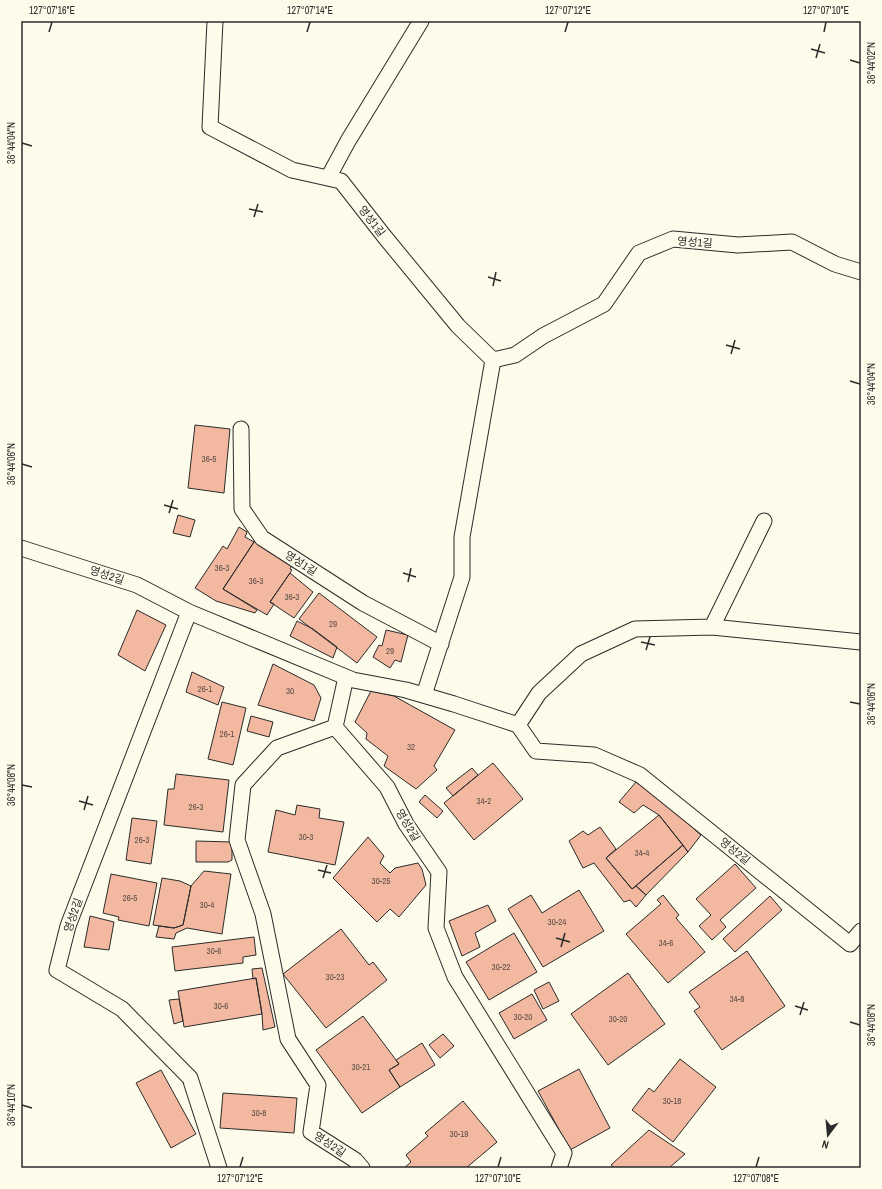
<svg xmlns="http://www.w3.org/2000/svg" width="882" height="1189" font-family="'Archivo Narrow','Noto Sans KR',sans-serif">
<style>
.building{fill:#f2b8a0;stroke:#2b2b2b}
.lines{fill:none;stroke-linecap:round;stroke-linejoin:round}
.service-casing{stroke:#2b2b2b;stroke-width:17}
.service{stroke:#fdfbea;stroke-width:15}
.ticks{fill:none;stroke:#2b2b2b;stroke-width:1.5}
.labels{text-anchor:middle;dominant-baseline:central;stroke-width:3;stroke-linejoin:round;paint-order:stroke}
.number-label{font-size:9px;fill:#5d4e48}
.street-label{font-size:11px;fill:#2b2b2b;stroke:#fdfbea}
.neatline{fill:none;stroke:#2b2b2b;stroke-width:1.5}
.ticks-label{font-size:10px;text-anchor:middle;fill:#2b2b2b}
</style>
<rect width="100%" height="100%" fill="#fdfbea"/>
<path class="building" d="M195,425L230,429L224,493L188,488Z
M178,515L195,520L190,537L173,533Z
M239,527L247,532L245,537L254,542L223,589L257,610L255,613L216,601L195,588L223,546L227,549Z
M256,539L293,563L290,569L292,570L270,602L274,604L267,615L223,589Z
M290,573L313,592L294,618L270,602Z
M319,593L377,637L357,663L299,619Z
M137,610L166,625L145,671L118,655Z
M297,621L313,629L337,647L333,658L290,636Z
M386,630L408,635L401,662L395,660L390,668L373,657L379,645L382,646Z
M273,664L314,685L321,698L314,721L258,705Z
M192,672L224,687L218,705L186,692Z
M371,691L394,696L455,730L434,766L437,770L416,789L384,766L388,756L366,739L367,733L355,722Z
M222,702L246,708L233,765L208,759Z
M251,716L273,722L269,737L247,731Z
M493,763L523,799L474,840L444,803Z
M472,768L478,775L453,796L446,788Z
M176,774L229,780L223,832L164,825L168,789H174Z
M636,782L696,826L694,829L701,835L688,852L659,815L643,805L634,813L619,802Z
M425,795L443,811L437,818L419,802Z
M297,805L320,809L319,818L344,822L335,865L268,852L276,810L295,815Z
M659,815L683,845L632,889L606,858Z
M132,818L157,821L151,864L126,860Z
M600,827L616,849L606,858L632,889L636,886L646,895L636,907L630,900L624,902L594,863L583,868L569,841L583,831L588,835Z
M368,837L384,856L380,863L390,873L395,868L418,863L422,869L426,885L399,917L390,909L377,922L333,878Z
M196,841L232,842V860L228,862H196Z
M683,845L688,852L646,895L636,886Z
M735,864L756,888L720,920L726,927L712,940L699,926L711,915L696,899Z
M204,871L231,874L222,934L187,928L176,933L174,939L156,937L159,926L174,928L183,925L191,886Z
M111,874L157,883L149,926L118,920L119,917L103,913Z
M162,878L180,881L191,886L183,925L174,928L153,925Z
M579,890L604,931L543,967L508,909L531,895L542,913Z
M663,895L679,915L676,918L705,952L668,983L626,934L661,904L657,900Z
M770,896L782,910L735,952L723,939Z
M488,905L496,921L475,933L480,947L462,956L449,921Z
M90,916L114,922L109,950L84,947Z
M341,929L369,965L373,962L387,980L326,1028L283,974Z
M514,933L537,972L489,1000L466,962Z
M254,937L256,955L243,957V963L175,971L172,947Z
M747,951L785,1006L722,1050L694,1011L700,1007L689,992Z
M262,968L275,1027L263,1030L262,1014L256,978L253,979L252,969Z
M628,973L665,1024L608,1065L571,1014Z
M256,978L262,1014L184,1027L178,991Z
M549,982L559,1001L543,1009L534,990Z
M532,994L547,1020L514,1039L499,1013Z
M179,999L183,1021L174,1024L169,1000Z
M363,1016L399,1064L389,1070L400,1087L362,1113L316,1050Z
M443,1034L454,1046L440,1058L429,1045Z
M422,1043L435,1065L400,1087L389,1070L399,1064L396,1060Z
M680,1059L716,1087L673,1142L632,1110L649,1088L654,1092Z
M579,1069L610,1128L570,1150L538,1091Z
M161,1070L196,1134L171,1148L136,1083Z
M223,1093L297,1098L294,1133L220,1128Z
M463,1101L497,1142L466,1168H404L411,1162L406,1155L428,1136L425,1133Z
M649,1130L685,1154L669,1168H615L611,1165Z"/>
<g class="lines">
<g class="service-casing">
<path id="service" d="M215,21L210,127L292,170L341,181L384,236L458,326L493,360L462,537V577L424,695
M328,178L348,141L421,21
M493,360L515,355L543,336L604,304L639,253L673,239L738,245L792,242L835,264L861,272
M241,429L242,509L262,538L363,603L441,644
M21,548L137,585L189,612L353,680L406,690L454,704L518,725L539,693L581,654L635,629L712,627L861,642
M189,612L68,926L57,970L122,1009L190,1078L219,1168
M712,627L764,521
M518,725L536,751L594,755L640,775L850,944L861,931
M335,727L277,748L243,785L237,840L263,914L288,1039L318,1085L311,1132L355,1160L362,1168
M335,727L387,787L406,824L439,872L436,928L455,977L564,1153L559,1168
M335,727L346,677"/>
</g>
<use href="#service" class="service"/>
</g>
<path class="ticks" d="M49,32L52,22M307,32L310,22M565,32L568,22M824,32L826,22M811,49L825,53M816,58L820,44M850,60L860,63M22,143L32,146M249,209L263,212M254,217L258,204M488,277L501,281M493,286L496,272M726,345L740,349M731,354L735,340M850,381L860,384M22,464L32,467M164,505L178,509M169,513L173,500M403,573L416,577M408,582L411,568M641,642L655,645M646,650L650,637M850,702L860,704M22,785L32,787M79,801L93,805M84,810L88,796M318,870L331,873M323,878L327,865M556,938L570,942M561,947L565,933M795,1006L808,1010M800,1015L804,1002M850,1022L860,1025M22,1105L32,1108M240,1167L243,1157M498,1167L501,1157M756,1167L759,1157"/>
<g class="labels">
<g class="number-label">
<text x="209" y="459">36-5</text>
<text x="222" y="568">36-3</text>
<text x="256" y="581">36-3</text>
<text x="292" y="597">36-3</text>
<text x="333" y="624">29</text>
<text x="390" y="651">29</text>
<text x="205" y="689">26-1</text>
<text x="290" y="691">30</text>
<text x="227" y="734">26-1</text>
<text x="411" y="747">32</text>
<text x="484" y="801">34-2</text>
<text x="196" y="807">26-3</text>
<text x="306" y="837">30-3</text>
<text x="142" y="840">26-3</text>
<text x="642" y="853">34-4</text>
<text x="381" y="881">30-25</text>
<text x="130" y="898">26-5</text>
<text x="207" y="905">30-4</text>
<text x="557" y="922">30-24</text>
<text x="666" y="943">34-6</text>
<text x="214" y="951">30-6</text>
<text x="501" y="967">30-22</text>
<text x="335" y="977">30-23</text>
<text x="737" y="999">34-8</text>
<text x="221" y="1006">30-6</text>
<text x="523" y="1017">30-20</text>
<text x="618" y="1019">30-20</text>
<text x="361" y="1067">30-21</text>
<text x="672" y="1101">30-18</text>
<text x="259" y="1113">30-8</text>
<text x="459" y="1134">30-19</text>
</g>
<g class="street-label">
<text transform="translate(372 221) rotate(52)">영성1길</text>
<text transform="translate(695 242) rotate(4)">영성1길</text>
<text transform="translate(301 563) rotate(33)">영성1길</text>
<text transform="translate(107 575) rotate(18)">영성2길</text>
<text transform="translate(408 825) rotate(59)">영성2길</text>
<text transform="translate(735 851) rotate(39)">영성2길</text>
<text transform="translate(73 915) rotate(-71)">영성2길</text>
<text transform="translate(330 1144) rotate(34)">영성2길</text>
</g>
</g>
<rect width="882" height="1189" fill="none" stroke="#fdfbea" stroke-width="44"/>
<g transform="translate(828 1135) rotate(196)" stroke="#fdfbea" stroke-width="3" paint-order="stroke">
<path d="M0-3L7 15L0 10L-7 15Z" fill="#2b2b2b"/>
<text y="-6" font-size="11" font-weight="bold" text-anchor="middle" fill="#2b2b2b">N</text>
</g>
<rect x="22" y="22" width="838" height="1145" class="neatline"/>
<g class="ticks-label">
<text x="52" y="14">127°07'16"E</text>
<text x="310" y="14">127°07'14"E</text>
<text x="568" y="14">127°07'12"E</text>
<text x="826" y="14">127°07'10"E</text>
<text transform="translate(871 63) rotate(-90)" y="4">36°44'02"N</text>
<text transform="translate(11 143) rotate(-90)" y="4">36°44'04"N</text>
<text transform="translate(871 384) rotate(-90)" y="4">36°44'04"N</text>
<text transform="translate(11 464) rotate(-90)" y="4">36°44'06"N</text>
<text transform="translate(871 704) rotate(-90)" y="4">36°44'06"N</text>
<text transform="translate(11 785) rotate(-90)" y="4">36°44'08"N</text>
<text transform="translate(871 1025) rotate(-90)" y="4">36°44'08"N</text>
<text transform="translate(11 1105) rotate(-90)" y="4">36°44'10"N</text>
<text x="240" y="1182">127°07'12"E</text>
<text x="498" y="1182">127°07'10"E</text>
<text x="756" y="1182">127°07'08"E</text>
</g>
</svg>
